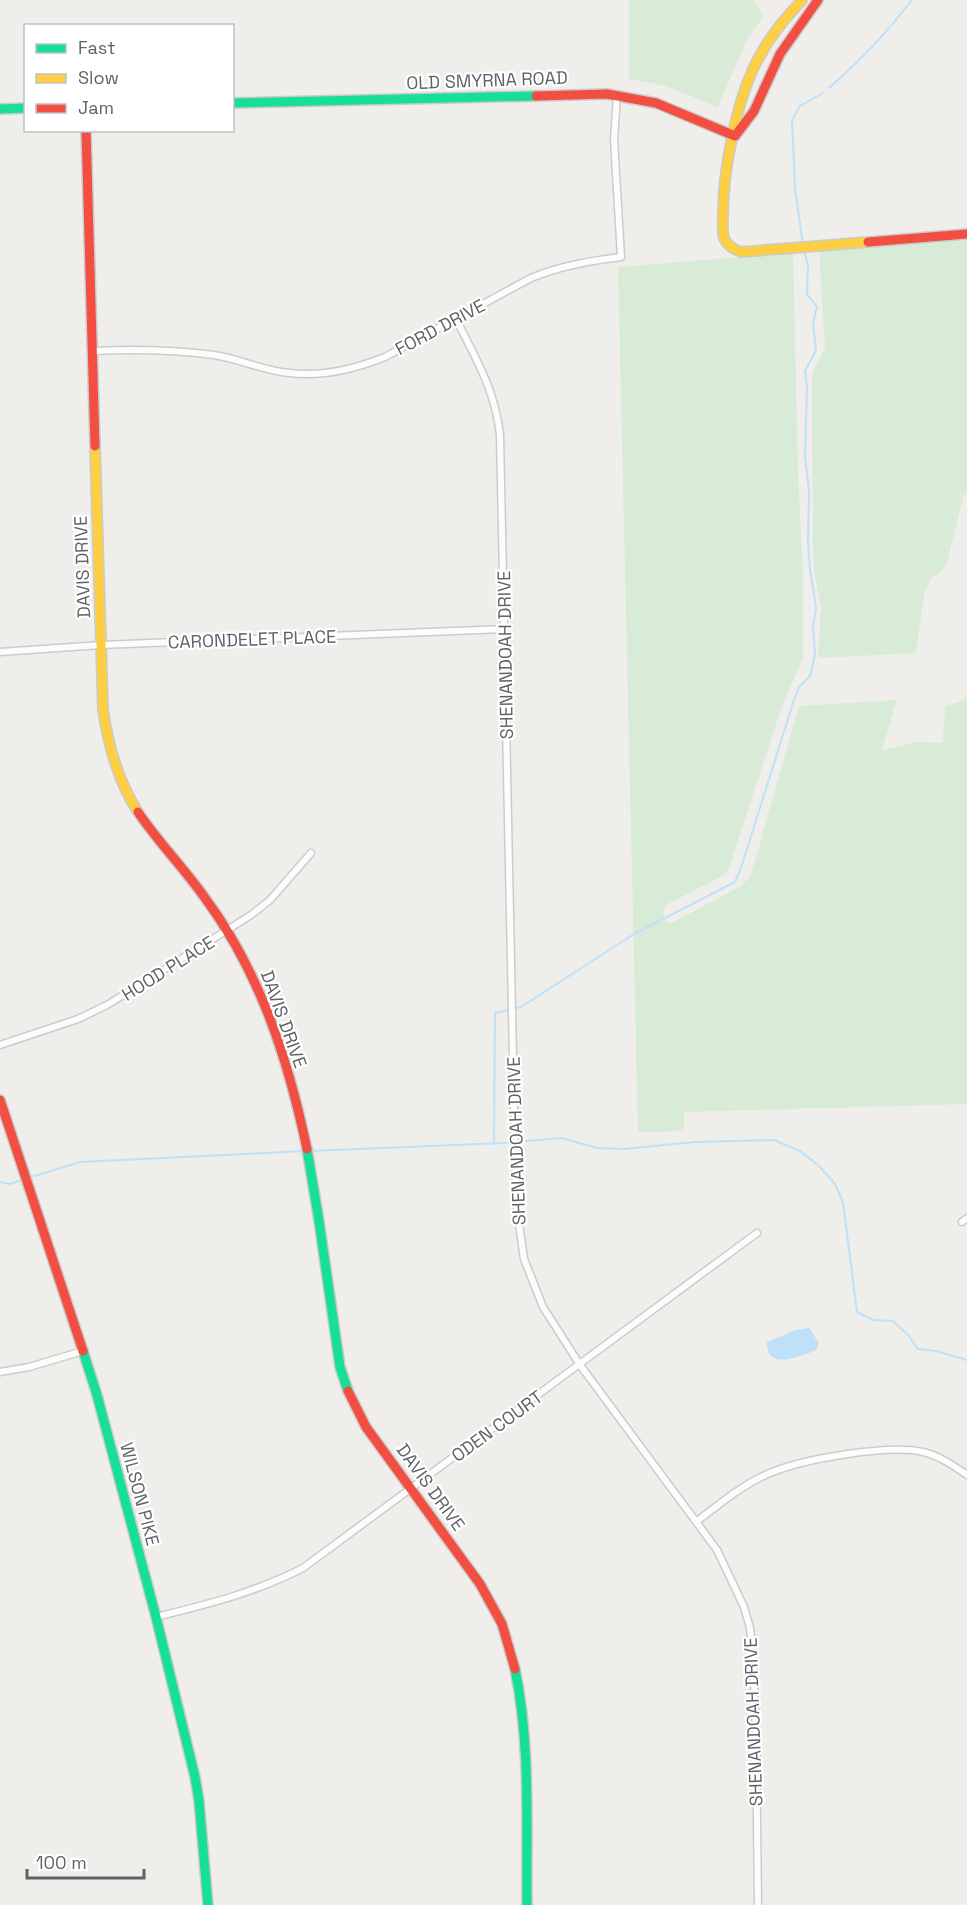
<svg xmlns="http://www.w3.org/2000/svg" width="967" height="1905" font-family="'Space Grotesk',sans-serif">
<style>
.green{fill:#d8ebd6}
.water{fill:#bfe0f9}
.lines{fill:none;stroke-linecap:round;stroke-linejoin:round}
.stream{stroke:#bfe0f9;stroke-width:2}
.street-casing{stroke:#cbcccc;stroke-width:9}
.fast-casing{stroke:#cacacb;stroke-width:12}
.slow-casing{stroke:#cacacb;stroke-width:12}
.jam-casing{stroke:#cacacb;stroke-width:12}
.street{stroke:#fdfcfc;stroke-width:6}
.fast{stroke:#16e098;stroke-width:9}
.slow{stroke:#ffcf43;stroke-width:9}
.jam{stroke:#f24e42;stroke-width:9}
.labels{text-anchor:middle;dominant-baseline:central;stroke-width:4.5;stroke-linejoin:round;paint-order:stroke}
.street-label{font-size:18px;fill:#5f6368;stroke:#fff}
</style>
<rect width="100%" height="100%" fill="#efeeea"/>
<path class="green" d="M629,0H753L764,16L747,39L718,107L666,86L629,79Z
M967,240V495L964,494L946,566L938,574L933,576L924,593L916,653L818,658L821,607L815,576L813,553L812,373L825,348L819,250Z
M793,253L798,471L803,577V658L782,706L729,868L726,874L666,905C662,912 663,915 667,922L672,923L741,886L751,875L799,706L897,700L882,750L917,742L943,743L945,706L959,702L967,696V1104L684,1112V1131L638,1132L618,267Z"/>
<path class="water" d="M809,1328L819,1343L816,1350C801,1356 766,1372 767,1342L796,1330Z"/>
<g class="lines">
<path class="stream" d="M829,88C860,61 887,33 912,0
M803,245L795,188L792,120L800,106L823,93
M494,1144L495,1013L521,1007L634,934L735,882L741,868L794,700L799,687L810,676L815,655L813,626L816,608L810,569L808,542L809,491L805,456L807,388L805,371L816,350L813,324L817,307L807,294L808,265L804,251
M311,1151L503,1143L562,1138L597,1148L624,1149L694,1142L774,1140L800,1151L818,1165L835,1184L843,1202L857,1312L873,1320L893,1321L908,1335L918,1349L936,1351L967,1360
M28,1178L80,1162L305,1151
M0,1182L9,1184L23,1180"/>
<g class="street-casing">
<path id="street" d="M456,319C476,359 495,390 500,435L516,1203L524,1259L543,1307L580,1365L717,1550L744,1607L750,1628L753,1657L756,1736L758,1905
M94,351C134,349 174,350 214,355C240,359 264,371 290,373C323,377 355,369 385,357L531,278C560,266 589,261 621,257L614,139L617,95
M0,652L101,645L504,629
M0,1045L78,1019L107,1005L130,991L251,915L270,900L311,853
M962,1222L967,1218
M0,1372L29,1367L83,1351
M697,1521C720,1504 743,1484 770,1473C803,1459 888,1444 923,1452C938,1455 954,1466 967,1475
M156,1617C208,1604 254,1593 303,1568L757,1233"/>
</g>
<g class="fast-casing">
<path id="fast" d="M232,103L536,96
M0,109L26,108
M307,1149L319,1221L340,1367L348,1391
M83,1351L97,1395L156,1617L195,1777L199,1801L208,1905
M515,1669C531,1746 526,1826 527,1905"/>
</g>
<g class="slow-casing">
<path id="slow" d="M802,0C783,21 769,37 756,63C736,103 723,171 723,215C723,222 722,231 724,238C727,246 734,249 741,252L868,242
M95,446L103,709C108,746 118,781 138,812"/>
</g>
<g class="jam-casing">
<path id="jam" d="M536,96L607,94L656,103L735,136
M86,130L95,446
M735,136L754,111L780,54L818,0
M868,242L967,234
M138,812C158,842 184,868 205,898C260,972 288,1059 307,1149
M0,1100L83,1351
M348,1391L366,1427L480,1584L502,1624L515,1669"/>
</g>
<use href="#street" class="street"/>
<use href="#fast" class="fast"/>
<use href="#slow" class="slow"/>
<use href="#jam" class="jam"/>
</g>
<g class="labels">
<g class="street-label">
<text transform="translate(487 80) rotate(-2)">OLD SMYRNA ROAD</text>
<text transform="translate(440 327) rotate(-28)">FORD DRIVE</text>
<text transform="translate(82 567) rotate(-92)">DAVIS DRIVE</text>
<text transform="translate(252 639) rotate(-2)">CARONDELET PLACE</text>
<text transform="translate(505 655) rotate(-91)">SHENANDOAH DRIVE</text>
<text transform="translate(168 968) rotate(-32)">HOOD PLACE</text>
<text transform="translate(284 1019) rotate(70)">DAVIS DRIVE</text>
<text transform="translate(516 1141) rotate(-92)">SHENANDOAH DRIVE</text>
<text transform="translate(497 1426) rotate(-36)">ODEN COURT</text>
<text transform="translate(431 1487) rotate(54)">DAVIS DRIVE</text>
<text transform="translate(140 1494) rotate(75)">WILSON PIKE</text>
<text transform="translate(753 1722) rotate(-92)">SHENANDOAH DRIVE</text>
</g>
</g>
<rect x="24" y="24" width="210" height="108" fill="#ffffff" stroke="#bfc1c3" stroke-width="1.5"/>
<rect x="36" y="44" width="30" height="9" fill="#16e098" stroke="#bfc1c3" stroke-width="1.5"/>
<text x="78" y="54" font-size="18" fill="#5f6368">Fast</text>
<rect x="36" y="74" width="30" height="9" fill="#ffcf43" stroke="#bfc1c3" stroke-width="1.5"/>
<text x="78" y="84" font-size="18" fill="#5f6368">Slow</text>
<rect x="36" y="104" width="30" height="9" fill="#f24e42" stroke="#bfc1c3" stroke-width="1.5"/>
<text x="78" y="114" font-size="18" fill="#5f6368">Jam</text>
<path d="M27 1869v9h117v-9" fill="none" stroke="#5f6368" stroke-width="3"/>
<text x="36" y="1869" font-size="18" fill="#5f6368" stroke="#ffffff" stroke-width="4.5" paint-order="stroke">100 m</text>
</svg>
